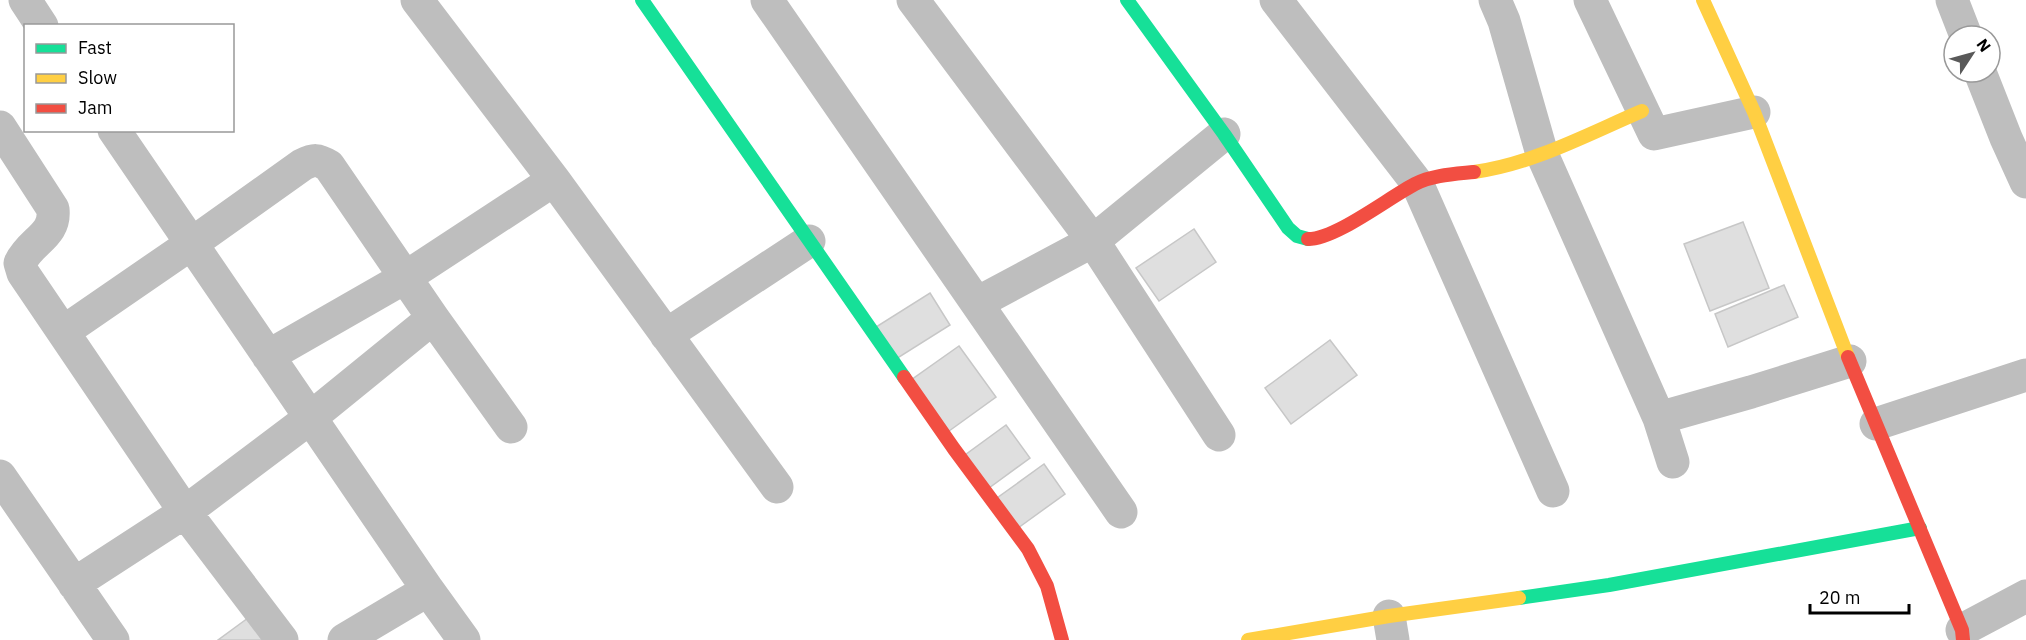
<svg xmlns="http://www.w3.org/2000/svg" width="2026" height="640" font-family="'IBM Plex Sans',sans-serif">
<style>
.building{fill:#dfdfdf;stroke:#c7c7c7;stroke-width:1.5}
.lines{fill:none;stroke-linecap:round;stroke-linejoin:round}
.street{stroke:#bebebe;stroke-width:33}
.fast{stroke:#16e098;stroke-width:14}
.slow{stroke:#ffcf43;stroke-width:14}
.jam{stroke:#f24e42;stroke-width:14}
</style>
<rect width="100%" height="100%" fill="#fff"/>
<path class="building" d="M1743,222L1769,288L1710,311L1684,244Z
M1194,229L1216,262L1159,301L1136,268Z
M1784,285L1798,317L1728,347L1715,314Z
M930,293L950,325L896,359L876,327Z
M1330,340L1357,375L1291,424L1265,388Z
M959,346L996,397L949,431L911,380Z
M1006,425L1030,458L989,488L965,455Z
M1044,464L1065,494L1018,528L997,498Z
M248,618L264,640H218Z"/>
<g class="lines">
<path class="street" d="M25,0L42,26
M417,0L554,180L777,487
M767,0L1121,512
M913,0L1093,241L1219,435
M1276,0L1417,183L1553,491
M1495,0L1504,21L1542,154L1659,418L1673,462
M1590,0L1654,134L1754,112
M1952,0L1966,36
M1980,72L2006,138L2026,182
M0,127L53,209C56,236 31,240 20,263L23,273L185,512L282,640
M114,130L428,590L464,640
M977,303L1093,241L1224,134
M63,332L191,244L302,165C314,159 318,159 329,166L433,318L511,427
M666,335L809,241
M268,356L406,277L554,180
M1659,418L1751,392L1850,361
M1876,424L2026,375
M0,476L113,640
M74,584L185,512L310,418L433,318
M1389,616L1393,640
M1962,630L2026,596
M344,640L428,590"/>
<path class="fast" d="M642,0L904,377
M1127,0L1224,134L1288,228L1297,236L1308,239
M1519,598L1609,585L1920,528"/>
<path class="slow" d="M1703,0L1754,112L1848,357
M1474,172C1533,164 1588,134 1642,111
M1248,640L1389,616L1519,598"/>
<path class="jam" d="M1308,239C1336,239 1388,198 1415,184C1432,175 1455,174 1474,172
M1848,357L1962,630L1963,640
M904,377L954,449L1028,549L1047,586L1062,640"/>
</g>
<rect x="24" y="24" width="210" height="108" fill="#ffffff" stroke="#999999" stroke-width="1.5"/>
<rect x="36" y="44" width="30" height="9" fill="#16e098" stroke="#999999" stroke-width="1.5"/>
<text x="78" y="54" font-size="18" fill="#000000">Fast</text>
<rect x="36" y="74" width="30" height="9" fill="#ffcf43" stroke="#999999" stroke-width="1.5"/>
<text x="78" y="84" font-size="18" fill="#000000">Slow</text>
<rect x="36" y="104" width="30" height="9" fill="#f24e42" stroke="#999999" stroke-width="1.5"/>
<text x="78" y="114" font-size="18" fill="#000000">Jam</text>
<g transform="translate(1972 54) rotate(54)"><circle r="28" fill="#ffffff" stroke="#999999" stroke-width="1.5"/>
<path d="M0-4.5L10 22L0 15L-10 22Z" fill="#595959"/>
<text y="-9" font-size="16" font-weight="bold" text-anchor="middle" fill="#000000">N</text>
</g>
<path d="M1810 604v9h99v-9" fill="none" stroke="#000000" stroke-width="3"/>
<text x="1819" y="604" font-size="18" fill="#000000" stroke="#ffffff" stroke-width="4.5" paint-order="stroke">20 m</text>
</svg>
